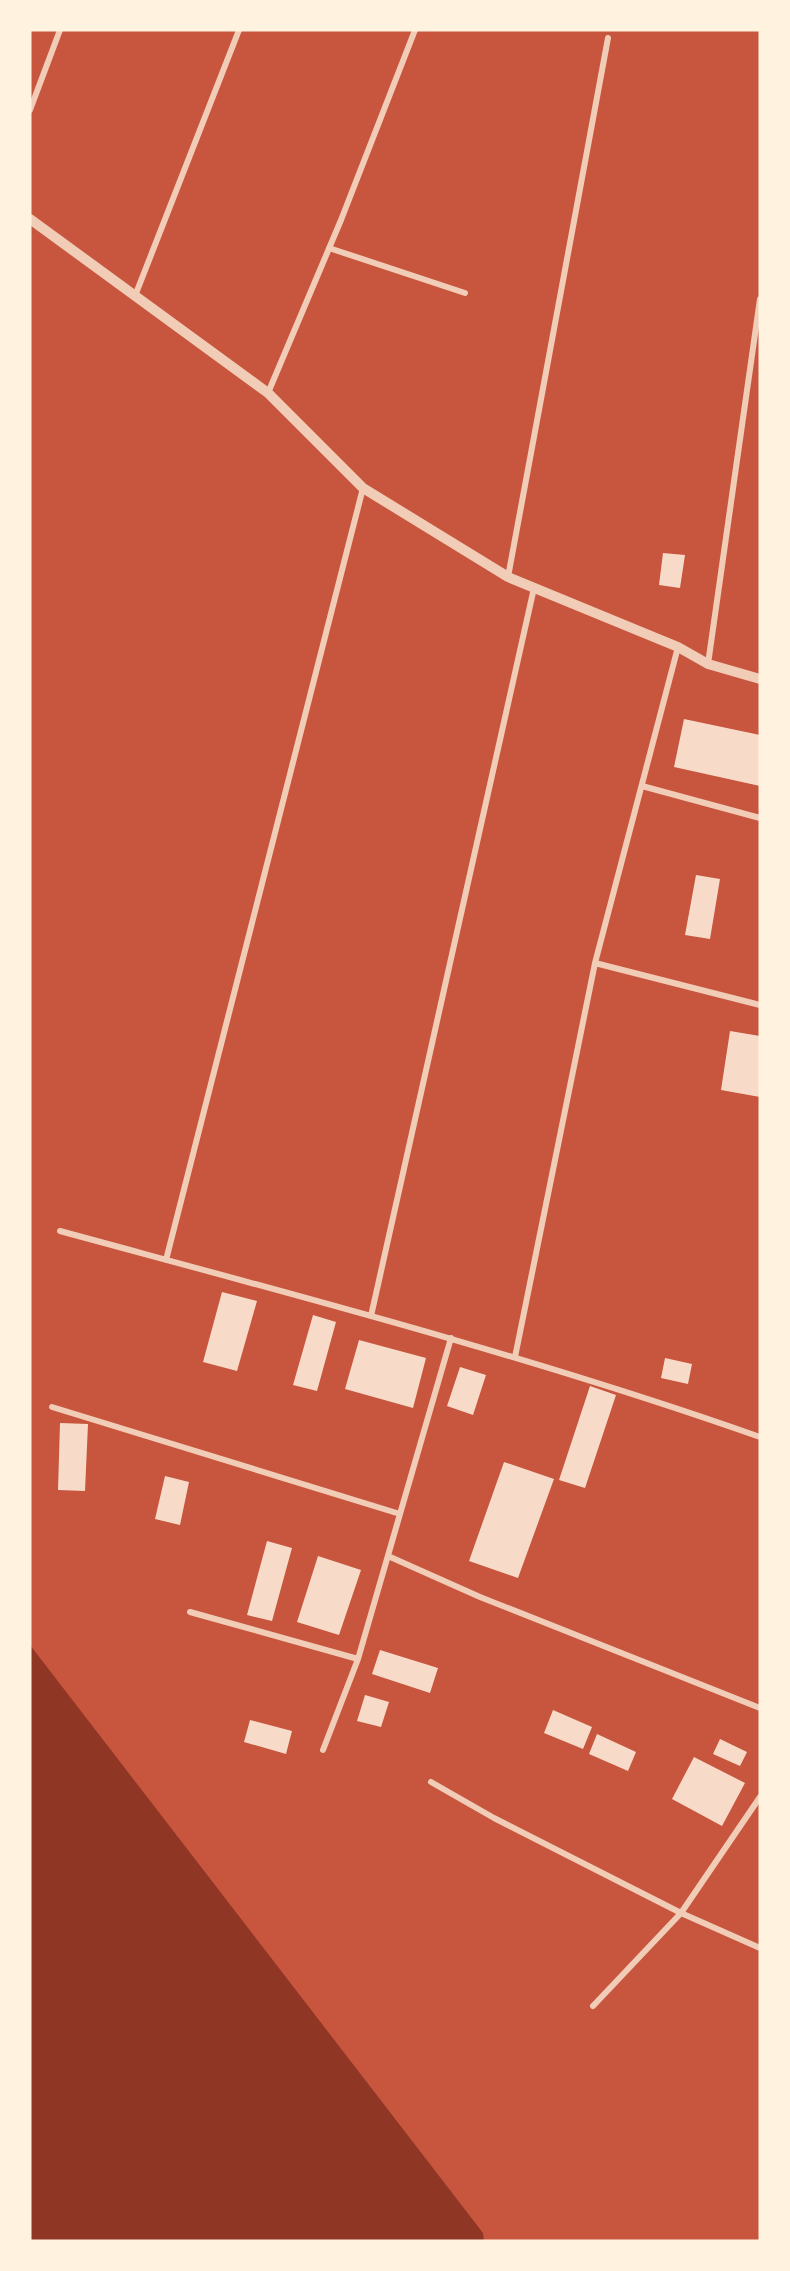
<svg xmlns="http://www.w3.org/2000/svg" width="790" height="2271" font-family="Manrope,sans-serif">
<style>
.water{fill:#8f3625}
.building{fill:#f7dbc8}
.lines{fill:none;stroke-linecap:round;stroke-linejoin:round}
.minor{stroke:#f1ccb7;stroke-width:6}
.tertiary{stroke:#f1ccb7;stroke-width:10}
</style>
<rect width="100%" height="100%" fill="#c8553d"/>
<path class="water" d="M30,1645L483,2233L484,2241H30Z"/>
<path class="building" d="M663,553L685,555L680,588L659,585Z
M684,719L760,735V786L674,767Z
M696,875L720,879L710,939L685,935Z
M730,1031L760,1036V1097L721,1090Z
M222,1292L257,1301L237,1371L203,1362Z
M313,1315L336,1322L317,1391L293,1385Z
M359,1340L426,1358L413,1408L345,1389Z
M665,1358L692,1364L688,1384L661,1378Z
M460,1367L486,1375L473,1415L447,1406Z
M590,1386L616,1395L585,1488L559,1480Z
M60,1423L88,1424L85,1491L58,1490Z
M504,1462L554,1479L518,1578L469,1561Z
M165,1476L189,1482L180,1525L155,1519Z
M267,1541L292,1548L272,1621L247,1615Z
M318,1556L361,1570L339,1635L297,1622Z
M380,1650L438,1668L430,1693L372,1674Z
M365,1695L389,1702L381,1727L357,1721Z
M553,1710L592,1727L583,1749L544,1733Z
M250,1720L292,1731L286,1754L244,1742Z
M597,1734L636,1752L628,1771L589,1754Z
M720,1739L747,1752L740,1766L713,1754Z
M694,1757L745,1783L722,1826L672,1799Z"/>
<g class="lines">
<path class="minor" d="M30,110L60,30
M329,248L465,293
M135,296L239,30
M268,393L341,220L415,30
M508,577L608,38
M708,664L760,299
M642,786L760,818
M595,963L678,647
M60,1231C295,1295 530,1356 760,1437
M166,1260L363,488
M371,1316L534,588
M515,1357L595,963L760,1005
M52,1407L400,1514
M388,1556L480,1597L760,1708
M190,1612L358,1659
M323,1750L358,1659L451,1338
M431,1782L494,1818L681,1913L760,1797
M593,2006L681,1913L760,1948"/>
<path class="tertiary" d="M30,219L268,393L363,488L508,577L678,647L708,664L760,679"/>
</g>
<rect width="790" height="2271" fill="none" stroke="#fff3e0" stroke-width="63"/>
</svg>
